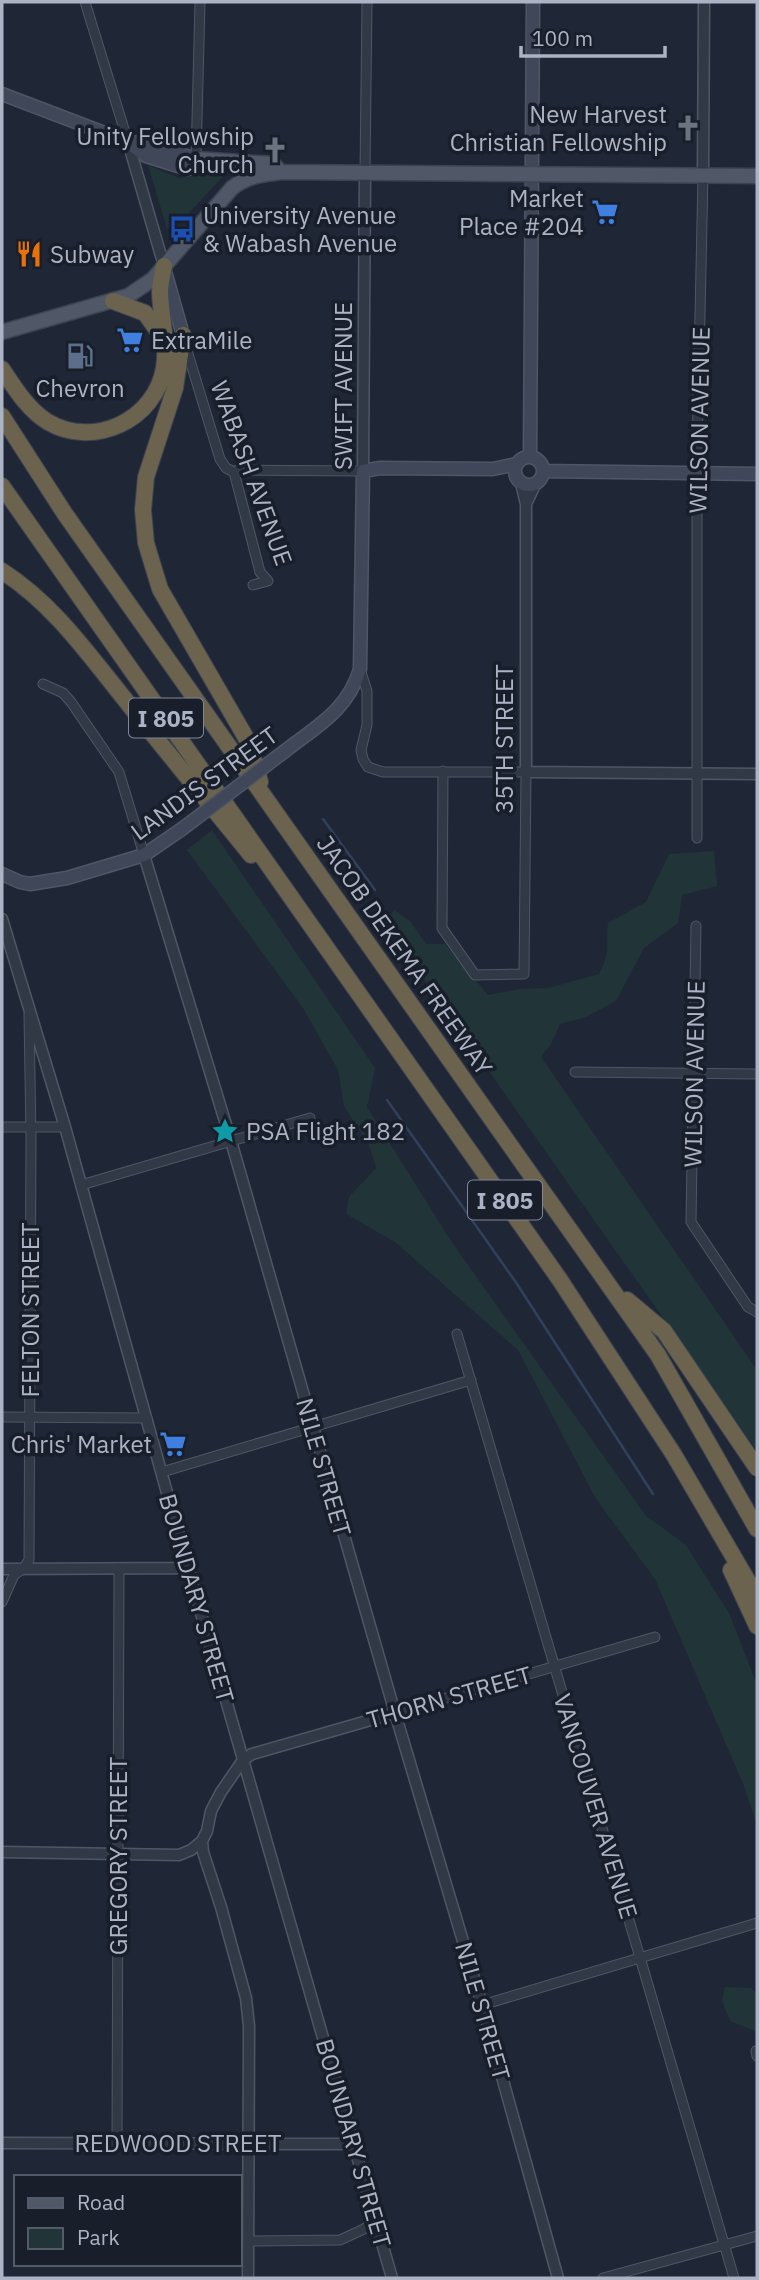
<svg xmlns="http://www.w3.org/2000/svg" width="759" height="2280" font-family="'IBM Plex Sans',sans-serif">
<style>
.green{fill:#213438}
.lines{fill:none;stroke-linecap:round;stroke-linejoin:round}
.stream{stroke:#31405d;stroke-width:2.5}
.minor-casing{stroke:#4f5665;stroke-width:11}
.tertiary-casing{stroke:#4f5665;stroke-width:13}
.secondary-casing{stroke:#4f5665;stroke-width:15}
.primary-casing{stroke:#3b4250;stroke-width:17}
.motorway-casing{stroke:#3d4350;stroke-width:18}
.minor{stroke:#323946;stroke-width:9}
.tertiary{stroke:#323946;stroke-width:10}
.secondary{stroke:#404759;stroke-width:12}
.primary{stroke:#505767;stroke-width:14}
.motorway{stroke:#6c634f;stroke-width:16}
.secondary-bridge-casing{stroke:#4f5665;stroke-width:15;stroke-linecap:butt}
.secondary-bridge{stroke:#404759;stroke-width:12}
.labels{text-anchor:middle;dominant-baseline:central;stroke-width:7;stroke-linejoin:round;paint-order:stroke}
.shield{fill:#181e2a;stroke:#808696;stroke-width:2}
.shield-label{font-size:23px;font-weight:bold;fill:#acb3c4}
.poi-label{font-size:24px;fill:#acb3c4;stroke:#181e2a;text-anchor:end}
.street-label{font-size:24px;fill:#acb3c4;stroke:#181e2a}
</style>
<rect width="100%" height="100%" fill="#1f2736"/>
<path class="green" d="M148,165L179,178L193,176L212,165L231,168L186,216L167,229Z
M212,830L375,1068L367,1107L451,1241L646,1516L685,1544L729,1613L757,1685V1825L744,1786L655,1579L596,1499L518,1350L395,1242L346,1214L349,1197L376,1168L369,1145L344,1106L338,1070L303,1008L187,850Z
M714,851L717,886L682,895L678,923L644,948L616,1001L586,1017L560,1024L551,1044L541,1057L757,1370V1451L385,924L394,910L410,921L426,944H445L488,995L521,989L548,988L599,974C612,949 605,948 608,923L646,902L669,854Z
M725,1987L751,1988L757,1994V2032L730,2021L722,2001Z"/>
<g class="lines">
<path class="stream" d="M323,819L375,890
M387,1100L515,1281L653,1494"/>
<g class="minor-casing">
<path id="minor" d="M85,2L128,142
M196,159L200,2
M365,172L367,2
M185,344L220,459L226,468L234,472L260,572L268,581L253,585
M234,472L238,470L363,471
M360,669L367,691V725L361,750L363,759L368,767L383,772H526L524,974L475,975L442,928L443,771
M43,684L63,693L71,702L119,772L144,855
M697,838V455L703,175
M696,926L691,1222L748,1307L757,1312
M575,1072L757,1074
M2,1127H65
M81,1185L310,1118
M457,1334L734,2278
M2,1417L147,1418
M162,1472L471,1380
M2,1602L14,1575L24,1568L29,1560L31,1140L29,1014
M395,1713L655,1637
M482,2005L757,1923
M756,2051L757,2056
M117,2143L119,1568
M248,2241L340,2240L364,2229L376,2220
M603,2278L757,2236"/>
</g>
<g class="tertiary-casing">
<path id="tertiary" d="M128,142L164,266
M703,175L704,2
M363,471L365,172
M521,483L526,504V772L757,774
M526,504L535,485
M144,855L231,1141L395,1713L482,2005L558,2278
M2,919L65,1127L188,1568L392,2278
M2,1569L188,1568
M2,1852L179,1855L191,1850L202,1841
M2,2143L353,2144
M248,2278L249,2026L246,1998L221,1907L203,1852L202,1841L207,1831L211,1811L221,1792L243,1760L252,1754L395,1713"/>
</g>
<g class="secondary-casing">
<path id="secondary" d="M2,94L128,142L146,156L188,169L193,168L196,159L143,143L128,142
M164,268L183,335
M515 471a14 14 0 1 1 28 0a14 14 0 1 1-28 0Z
M530,457L533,2
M543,471L757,474
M285,751C317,726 348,710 360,669L363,471L380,468L493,469L517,464
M2,874L20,882L30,884L67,878L144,855L182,829"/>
</g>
<g class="primary-casing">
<path id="primary" d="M196,159L273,164L278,169
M2,332L128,296L153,279L232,188C247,176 263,174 282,172L757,176"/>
</g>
<g class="motorway-casing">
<path id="motorway" d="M113,301L145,313L162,337
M183,335L175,388L146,477L143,510L146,543L160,589L249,743L260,782
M2,369C14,387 28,410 48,422C94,449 155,420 164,368C168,344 161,317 160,293C160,284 162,275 164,266
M2,416L65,514L658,1355L757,1529
M2,486L560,1280L674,1455L757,1597
M2,571C52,603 86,651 123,697C165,750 208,802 251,855
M627,1300L664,1331L757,1468
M731,1570L757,1626"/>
</g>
<use href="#minor" class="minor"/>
<use href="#tertiary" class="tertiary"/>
<use href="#secondary" class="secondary"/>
<use href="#primary" class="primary"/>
<use href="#motorway" class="motorway"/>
<g class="secondary-bridge-casing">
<path id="secondary-bridge" d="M182,829L285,751"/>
</g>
<use href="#secondary-bridge" class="secondary-bridge"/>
</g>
<defs>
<g id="church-bare" transform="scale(2.1)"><path d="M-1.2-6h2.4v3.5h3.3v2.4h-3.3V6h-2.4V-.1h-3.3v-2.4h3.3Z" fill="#6b7280" stroke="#181e2a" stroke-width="2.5" paint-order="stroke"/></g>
<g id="supermarket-bare" transform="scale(2.1)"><path d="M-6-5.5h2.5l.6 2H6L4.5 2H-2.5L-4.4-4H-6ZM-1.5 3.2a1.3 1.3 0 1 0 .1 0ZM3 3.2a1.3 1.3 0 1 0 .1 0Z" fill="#3f7fe0" stroke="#181e2a" stroke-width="2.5" paint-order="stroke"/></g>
<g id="bus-bare" transform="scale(2.1)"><path d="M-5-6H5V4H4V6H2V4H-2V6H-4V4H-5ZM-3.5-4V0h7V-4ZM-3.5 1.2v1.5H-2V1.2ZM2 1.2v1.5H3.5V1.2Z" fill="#1a4fb4" stroke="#181e2a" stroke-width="2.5" paint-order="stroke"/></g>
<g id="restaurant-bare" transform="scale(2.1)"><path d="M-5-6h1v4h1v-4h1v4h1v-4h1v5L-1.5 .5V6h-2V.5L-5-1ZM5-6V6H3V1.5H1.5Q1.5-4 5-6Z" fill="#e8710a" stroke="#181e2a" stroke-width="2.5" paint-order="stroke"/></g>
<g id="fuel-bare" transform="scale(2.1)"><path d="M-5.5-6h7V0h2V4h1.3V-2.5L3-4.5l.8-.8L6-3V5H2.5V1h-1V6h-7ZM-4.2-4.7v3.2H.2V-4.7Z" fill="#5c6f8a" stroke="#181e2a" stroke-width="2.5" paint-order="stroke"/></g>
<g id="sight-bare" transform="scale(2.1)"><path d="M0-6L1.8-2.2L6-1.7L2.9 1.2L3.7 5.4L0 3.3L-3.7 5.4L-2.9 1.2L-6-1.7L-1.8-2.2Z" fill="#0f9aa8" stroke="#181e2a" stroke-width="2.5" paint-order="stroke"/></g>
</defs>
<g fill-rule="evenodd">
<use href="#church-bare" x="688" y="128"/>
<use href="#church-bare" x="275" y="150"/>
<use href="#supermarket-bare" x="605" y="212"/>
<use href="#bus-bare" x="182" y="229"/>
<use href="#restaurant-bare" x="29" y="254"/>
<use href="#supermarket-bare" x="130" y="340"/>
<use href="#fuel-bare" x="80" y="356"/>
<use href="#sight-bare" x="225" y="1131"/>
<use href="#supermarket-bare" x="173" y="1444"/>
</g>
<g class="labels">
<g class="shield">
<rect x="129" y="698.5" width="74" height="39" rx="5"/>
<rect x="468" y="1180.5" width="74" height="39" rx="5"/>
</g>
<g class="shield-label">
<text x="166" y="718">I 805</text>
<text x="505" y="1200">I 805</text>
</g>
<g class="poi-label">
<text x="667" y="114">New Harvest<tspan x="667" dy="28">Christian Fellowship</tspan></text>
<text x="254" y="136">Unity Fellowship<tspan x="254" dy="28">Church</tspan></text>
<text x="584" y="198">Market<tspan x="584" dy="28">Place #204</tspan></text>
<text x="203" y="215" text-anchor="start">University Avenue<tspan x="203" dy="28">&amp; Wabash Avenue</tspan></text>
<text x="50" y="254" text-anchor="start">Subway</text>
<text x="151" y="340" text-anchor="start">ExtraMile</text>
<text x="80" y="388" text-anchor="middle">Chevron</text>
<text x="246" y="1131" text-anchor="start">PSA Flight 182</text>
<text x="152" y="1444">Chris' Market</text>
</g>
<g class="street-label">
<text transform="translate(343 386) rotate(-90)">SWIFT AVENUE</text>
<text transform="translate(699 420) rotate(-89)">WILSON AVENUE</text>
<text transform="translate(252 473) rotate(70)">WABASH AVENUE</text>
<text transform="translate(504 739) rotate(-90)">35TH STREET</text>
<text transform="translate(204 783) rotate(-36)">LANDIS STREET</text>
<text transform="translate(405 955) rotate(55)">JACOB DEKEMA FREEWAY</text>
<text transform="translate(694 1074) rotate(-89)">WILSON AVENUE</text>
<text transform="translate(30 1310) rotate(-90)">FELTON STREET</text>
<text transform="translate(324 1467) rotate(74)">NILE STREET</text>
<text transform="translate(197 1598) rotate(74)">BOUNDARY STREET</text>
<text transform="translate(449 1697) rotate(-16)">THORN STREET</text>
<text transform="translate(596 1806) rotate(73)">VANCOUVER AVENUE</text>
<text transform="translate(118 1856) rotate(-90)">GREGORY STREET</text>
<text transform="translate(483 2011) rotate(74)">NILE STREET</text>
<text x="178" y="2143">REDWOOD STREET</text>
<text transform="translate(354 2143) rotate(74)">BOUNDARY STREET</text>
</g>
</g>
<rect width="759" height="2280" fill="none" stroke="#acb3c4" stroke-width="7"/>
<rect x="14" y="2175" width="228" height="91" fill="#181e2a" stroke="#535a68" stroke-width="2"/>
<rect x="28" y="2198" width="35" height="10" fill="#505767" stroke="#535a68" stroke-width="2"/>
<text x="77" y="2210" font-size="21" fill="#acb3c4">Road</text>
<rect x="28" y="2228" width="35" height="21" fill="#213438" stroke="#535a68" stroke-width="2"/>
<text x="77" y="2245" font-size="21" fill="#acb3c4">Park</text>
<path d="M521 46v10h144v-10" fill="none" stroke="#acb3c4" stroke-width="3.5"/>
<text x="532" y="46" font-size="21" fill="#acb3c4" stroke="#181e2a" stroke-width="5" paint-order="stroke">100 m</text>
</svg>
